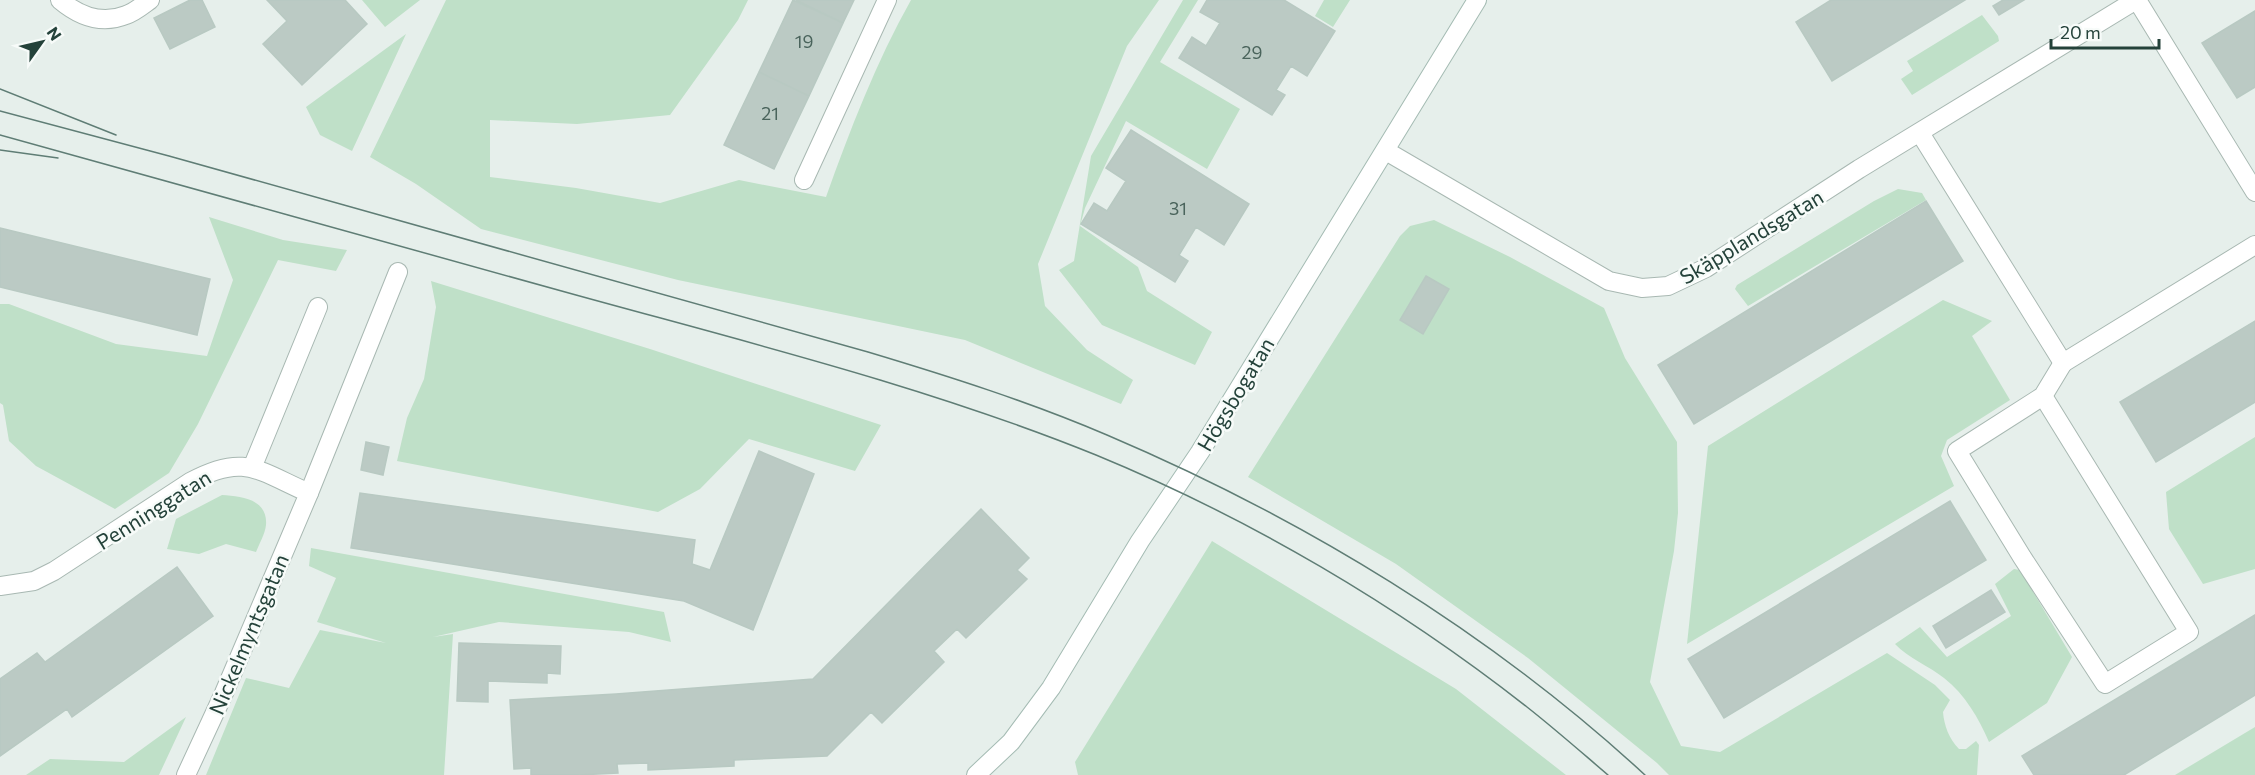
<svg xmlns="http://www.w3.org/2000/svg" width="2255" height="775" font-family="Commissioner,sans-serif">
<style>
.green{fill:#bfe0c8}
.building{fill:#bbcac4;stroke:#b8c9c2;stroke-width:1.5}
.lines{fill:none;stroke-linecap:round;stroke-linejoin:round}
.lane-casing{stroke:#a8b8b2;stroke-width:20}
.street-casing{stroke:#a8b8b2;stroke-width:20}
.secondary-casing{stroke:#a4bbb3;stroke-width:20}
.lane{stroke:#fff;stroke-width:18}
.street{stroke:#fff;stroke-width:18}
.secondary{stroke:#fff;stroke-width:18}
.tram{stroke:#5f7d75;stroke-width:1.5}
.labels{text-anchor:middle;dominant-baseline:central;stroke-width:5;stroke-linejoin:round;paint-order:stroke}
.number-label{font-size:18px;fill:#4a645c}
.street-label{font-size:21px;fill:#24423a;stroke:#f7fbf9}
</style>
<rect width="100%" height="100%" fill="#e6efeb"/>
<path class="green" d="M362,0H420L385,27Z
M446,0H748L738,20L670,115L577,124L490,120V177L576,188L660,203L739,180L826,197C850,130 876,62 911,0H1159L1127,46L1038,264L1045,306L1087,350L1133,380L1121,404L965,340L678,280L481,229L416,184L370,157Z
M1183,0H1198L1160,62L1240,109L1207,169L1126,121L1085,208L1080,226L1138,267L1147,291L1212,332L1195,365L1102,325L1059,270L1074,261L1091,156Z
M1324,0H1350L1333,27L1315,16Z
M1982,15L1998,36L1999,41L1912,95L1901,79L1913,71L1907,61Z
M406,34L352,151L320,135L306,107Z
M1898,189L1922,193L1926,200L1748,306L1735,289L1737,285L1874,201Z
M209,217L283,240L347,250L336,271L278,260L198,424L169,473L115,509L36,466L9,441L3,405L0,403V304H9L116,344L207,356L233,280Z
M1434,220L1510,257L1604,308L1625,358L1677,442L1678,513L1674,551L1650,682L1681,746L1720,752L1887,653L1935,685L1950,700L1943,712C1944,725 1949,739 1959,749H1966L1976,741L1979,745L1977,775H1669L1657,763L1528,658L1396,564L1248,477L1400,236L1410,226Z
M431,281L650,349L881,425L855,471L749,439L700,489L658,512L397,461L407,418L424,379L436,307Z
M1943,300L1992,321L1972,336L2010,400L1947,440L1941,456L1954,486L1687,644L1708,446Z
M2255,437V569L2203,584L2169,529L2166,492Z
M222,495C241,496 268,499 266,525C265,534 259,544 256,552L226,544L199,554L167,549L176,519Z
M1212,541L1456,689L1566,775H1078L1075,762Z
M311,548L664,612L671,642L629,632L499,622L433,637L453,634L444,775H206L246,678L289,688L320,630L386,643L317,622L336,578L309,566Z
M2014,569L2020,570L2072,657L2047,703L1989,742C1979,719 1965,694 1944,678C1929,666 1908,658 1895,644L1920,627L1947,657L2011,616L1995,584Z
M186,717L159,775H26L50,759L124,762Z
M2255,727V775H2175Z"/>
<path class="building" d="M190,0H202L215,27L170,49L154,18Z
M267,0H345L367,24L302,85L263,44L287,21Z
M793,0L843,23L809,96L759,72Z
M796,0H854L843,23Z
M1207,0H1284L1335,31L1307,76L1291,66L1276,90L1285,95L1272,115L1179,58L1192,37L1206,46L1220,23L1200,12Z
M1831,0H1965L1832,81L1796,22Z
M2003,0H2024L1999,15L1993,6Z
M2255,11V87L2237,98L2202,43Z
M759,72L809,96L774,169L724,145Z
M1131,130L1249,204L1224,245L1196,227L1179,255L1188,261L1175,282L1081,224L1094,203L1107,211L1126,181L1106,168Z
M1926,201L1963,261L1694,424L1658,365Z
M0,228L210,279L197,335L0,287Z
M1426,276L1449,289L1423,334L1400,320Z
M2255,321V402L2156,462L2120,402Z
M366,442L389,447L383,475L361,470Z
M759,451L814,474L753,630L684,601L351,548L360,493L695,540L692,564L710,570Z
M1950,501L1986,560L1724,718L1688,659Z
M981,509L1029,558L1017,570L1027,579L966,638L957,629L934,651L944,662L882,723L871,712L827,756L734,760V766L648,770V763L617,764L618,773L578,775H531V768L514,769L510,700L616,694L813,679Z
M177,567L213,616L72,717L67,709L0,756V679L37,653L45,662Z
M1991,590L2005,612L1946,648L1933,626Z
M2255,615V695L2124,775H2034L2022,756Z
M459,643L561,646L560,674L547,673V683L488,681V702L457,701Z"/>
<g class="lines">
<g class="lane-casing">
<path id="lane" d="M60,0C79,16 101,25 126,15C135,12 143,5 150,0
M804,180L887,0
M2043,396L2189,632L2105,684L2022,557L1957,451L2043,396L2063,363
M252,468L318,307
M309,493L398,272"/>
</g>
<g class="street-casing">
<path id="street" d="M2137,0L2255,192
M1920,133L2063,363L2255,245
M1386,151L1609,281L1642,288L1668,286L1706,268L1859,169L2136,0
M0,586L34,581L54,571L190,482C244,453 257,470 309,493L224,693L186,775"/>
</g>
<g class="secondary-casing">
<path id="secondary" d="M976,775L1011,742L1051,688L1140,541L1200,452L1477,0"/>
</g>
<use href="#lane" class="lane"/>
<use href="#street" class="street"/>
<use href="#secondary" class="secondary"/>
<path class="tram" d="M0,89L116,135
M0,111L169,156L868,352C948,376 1030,402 1107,435C1302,518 1489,631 1645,775
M0,135C192,188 384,242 576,295C750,343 928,387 1096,455C1249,518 1397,605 1527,707C1555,729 1581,752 1608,775
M0,150L58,158"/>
</g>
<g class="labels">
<g class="number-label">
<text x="804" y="41">19</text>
<text x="1252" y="52">29</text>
<text x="770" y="113">21</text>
<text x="1178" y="208">31</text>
</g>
<g class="street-label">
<text transform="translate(1751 236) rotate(-31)">Skäpplandsgatan</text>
<text transform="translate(1235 394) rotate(-59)">Högsbogatan</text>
<text transform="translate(153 509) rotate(-32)">Penninggatan</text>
<text transform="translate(248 634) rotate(-67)">Nickelmyntsgatan</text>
</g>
</g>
<g transform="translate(42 42) rotate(56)" stroke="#f7fbf9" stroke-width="4.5" paint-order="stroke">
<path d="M0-4.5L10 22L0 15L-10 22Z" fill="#24423a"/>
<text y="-9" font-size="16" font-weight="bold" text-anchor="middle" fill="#24423a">N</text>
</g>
<path d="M2051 39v9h108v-9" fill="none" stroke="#24423a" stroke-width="3"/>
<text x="2060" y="39" font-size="18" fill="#24423a" stroke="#f7fbf9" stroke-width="4.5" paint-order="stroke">20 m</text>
</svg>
